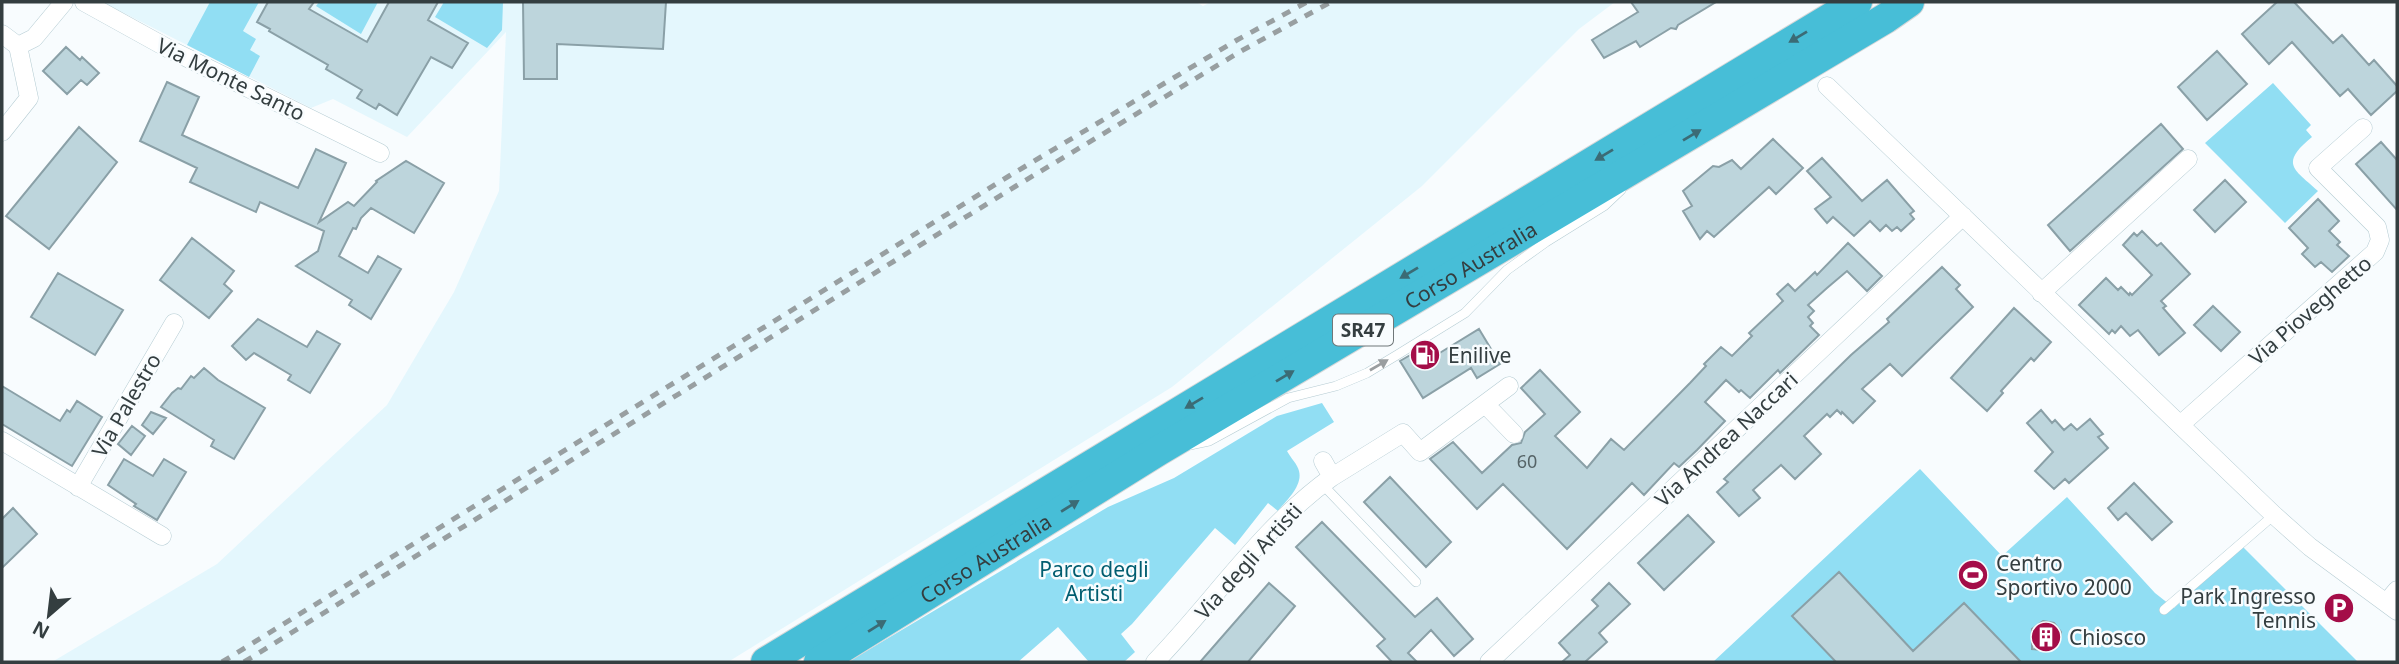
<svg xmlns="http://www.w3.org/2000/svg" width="2399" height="664" font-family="'Noto Sans',sans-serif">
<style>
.built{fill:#e4f7fd}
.green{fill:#91def3}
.building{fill:#bdd5dc;stroke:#8aa0a7;stroke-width:2}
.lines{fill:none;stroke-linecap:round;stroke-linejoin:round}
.service-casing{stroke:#b5ccd3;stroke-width:10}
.minor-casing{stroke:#b5ccd3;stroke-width:19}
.trunk-casing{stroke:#d6d8d9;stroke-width:32}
.service{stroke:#fff;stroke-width:9}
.minor{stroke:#fff;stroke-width:18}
.trunk{stroke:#47bed7;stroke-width:30}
.rail{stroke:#989fa1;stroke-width:5;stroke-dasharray:9 9;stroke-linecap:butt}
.oneway{fill:#3b6b75}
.oneway2{fill:#9a9ea0}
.labels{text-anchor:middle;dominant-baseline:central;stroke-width:5;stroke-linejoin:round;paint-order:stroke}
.number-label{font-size:18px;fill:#566467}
.shield{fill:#f8fcfe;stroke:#6f7779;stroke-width:2}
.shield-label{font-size:19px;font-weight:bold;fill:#343e40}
.street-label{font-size:21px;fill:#343e40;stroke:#f8fcfe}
.poi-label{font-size:21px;fill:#343e40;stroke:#f8fcfe;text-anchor:start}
.park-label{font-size:21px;fill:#005d70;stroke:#f8fcfe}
</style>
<rect width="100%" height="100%" fill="#f8fcfe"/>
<path class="built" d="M102,2H1196L1203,6L1211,2H1615L1579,29L1422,186L1172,387L728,662H52L217,564L387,405L454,292L499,191L506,32L407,137L333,99L311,108Z"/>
<path class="green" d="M210,2H259L243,31L256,39L250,50L260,56L249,77L187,45Z
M319,2H378L361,34L316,6Z
M444,2H503L502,30L487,48L435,17Z
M2273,83L2311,125L2306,130L2312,137C2279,164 2294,169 2318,191L2285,223L2205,143Z
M1322,403L1334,422L1287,451C1290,457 1298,465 1299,471C1303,486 1286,501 1278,511L1268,503L1235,545L1215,528L1132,624L1121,634L1135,652L1124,662H1089L1058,627L1018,662H848L1108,507L1174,478L1277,416Z
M1920,469L2002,556L2067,497L2155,593L2174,608L2242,546L2358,662H1713Z"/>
<path class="building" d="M268,2H314L309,9L367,42L389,2H438L428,20L468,43L452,68L431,57L397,115L379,104L376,109L357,98L362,90L326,69L328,65L269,31L270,29L257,22Z
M523,2H666L663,49L557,44V79H524Z
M1631,2H1716L1678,25L1676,29L1671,28L1640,47L1636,41L1604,58L1592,40L1638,12Z
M2277,2H2294L2333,43L2342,35L2369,65L2374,60L2397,86V91L2371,115L2348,89L2340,96L2292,42L2269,64L2242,34Z
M66,47L80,60L82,57L99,73L87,85L81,80L67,94L43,71Z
M2217,51L2247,84L2207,120L2178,87Z
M167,82L199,97L182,135L298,188L316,149L346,163L319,222L348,202L354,206L377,182L376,181L406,161L444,183L414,233L371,208L361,218L356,229L353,228L339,256L368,273L378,256L401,269L371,319L349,305L352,300L296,266L318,251L324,231L260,202L256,212L190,182L197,168L140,141Z
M2161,124L2183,149L2070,251L2048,225Z
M79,127L117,162L49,249L6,216Z
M1773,139L1803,168L1776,194L1769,187L1714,237L1707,231L1700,239L1683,211L1692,206L1683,191L1713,166L1719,167L1732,160L1741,169Z
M2381,142L2397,160V210L2356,164Z
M1822,158L1862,201L1887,180L1914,211L1910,214L1914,219L1901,231L1897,227L1892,231L1886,225L1880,231L1870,221L1854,236L1833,217L1827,223L1815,209L1831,197L1807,171Z
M2225,180L2246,202L2215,232L2194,210Z
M2318,199L2339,221L2329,231L2340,242L2337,245L2349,256L2332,272L2321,262L2315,267L2302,254L2308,248L2289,228Z
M2142,231L2157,246L2161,243L2190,274L2161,301L2166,306L2163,308L2185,333L2159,355L2138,330L2130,336L2121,326L2115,333L2112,330L2109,334L2079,305L2106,278L2118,290L2121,287L2129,295L2130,293L2132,295L2152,275L2123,245L2134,233L2137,236Z
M192,238L234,271L224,284L232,291L209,318L160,280Z
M1848,243L1882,276L1867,291L1847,271L1827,288L1808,305L1814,311L1808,317L1813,323L1810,326L1819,335L1780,373L1778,370L1750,398L1741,390L1739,392L1726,380L1705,402L1725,421L1697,450L1679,467L1674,463L1644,495L1632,483L1567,549L1503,484L1477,509L1430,459L1453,442L1482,473L1512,445L1521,443L1525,432L1545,414L1521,388L1540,370L1580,412L1555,436L1587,468L1611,439L1624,450L1690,383L1706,366L1704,364L1721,347L1732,356L1752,336L1749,333L1783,301L1777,294L1788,284L1795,291L1815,272L1817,275Z
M1942,267L1960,285L1956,289L1973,307L1902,376L1890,364L1862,389L1875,401L1853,423L1842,412L1841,414L1837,410L1830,417L1827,414L1804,436L1821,454L1795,479L1781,465L1753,490L1760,498L1739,516L1717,492L1728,482L1724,479L1851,355L1889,322L1887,319Z
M58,273L123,310L95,355L31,317Z
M2213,306L2240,332L2221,351L2194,325Z
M2014,308L2051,342L2034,361L2031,358L2001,391L2003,393L1987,411L1951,378Z
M258,319L307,347L317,331L340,344L310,393L288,380L291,375L254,353L246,360L232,346Z
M1479,329L1500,364L1477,378L1471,368L1423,398L1400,361L1431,343L1438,354Z
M204,368L218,380L265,408L234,459L211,446L214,440L161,407L172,393L178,388L181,389L191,376L194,378Z
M2,386L60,421L67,410L70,412L77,401L102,417L72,466L2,424Z
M2041,410L2052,423L2055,420L2064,430L2071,424L2077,430L2090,419L2103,434L2098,437L2108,448L2069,483L2065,479L2054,489L2035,471L2053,452L2027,423Z
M151,412L166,418L153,434L142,425Z
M132,426L145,436L131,455L118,444Z
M124,459L153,476L164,459L186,472L157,520L134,506L136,504L108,485Z
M1390,477L1451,542L1426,567L1364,502Z
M2134,483L2172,522L2152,540L2126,513L2118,520L2108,508Z
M13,508L37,534L2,568V519Z
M1688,515L1714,542L1664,590L1638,563Z
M1322,522L1415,617L1437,598L1473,639L1454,656L1431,630L1408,653L1417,662H1392L1377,646L1385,639L1296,547Z
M1839,572L1913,651L1964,603L2021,662H1836L1792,616Z
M1269,583L1295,606L1248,662H1200Z
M1609,583L1630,604L1599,633L1607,642L1585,662H1562L1570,655L1559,643L1598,606L1592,600Z
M2043,621L2054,623L2061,632L2059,644L2050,651L2032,649V629Z"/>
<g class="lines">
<g class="service-casing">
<path id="service" d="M1190,445L1209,441L1288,398L1336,386L1367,373L1397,355L1465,313L1507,270L1546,242L1604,206L1621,190
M1322,484L1416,582
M2164,610L2274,515"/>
</g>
<g class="minor-casing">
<path id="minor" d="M84,2L169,49L380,153
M2,34L18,46L34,38L64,2
M1827,86L2274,515L2310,547L2397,611
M2,132L29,98L18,46
M2041,293L2188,159
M1485,404L1514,434
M2180,425L2375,252L2380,240L2377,227L2318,168L2363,128
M2,441L162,536
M1332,477L1403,433L1420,452L1509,386
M78,487L174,323
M2386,603L2397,590
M1155,662C1214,601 1262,527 1332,477L1323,461
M1489,662L1963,216"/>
</g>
<g class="trunk-casing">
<g id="trunk">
<path d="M766,662L1857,2"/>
<path id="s1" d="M819,662L1158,451L1886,18L1909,2"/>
</g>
</g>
<use href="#service" class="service"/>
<use href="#minor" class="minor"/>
<use href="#trunk" class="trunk"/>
<path class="rail" d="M222,662L1009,176L1237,40L1307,2
M244,662L1016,186L1243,50L1331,2"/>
</g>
<defs><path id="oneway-solid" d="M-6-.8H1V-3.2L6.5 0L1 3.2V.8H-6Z" transform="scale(1.75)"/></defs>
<g class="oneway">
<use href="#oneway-solid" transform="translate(1798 37) rotate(149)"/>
<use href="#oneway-solid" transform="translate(1692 135) rotate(-31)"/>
<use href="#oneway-solid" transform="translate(1604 155) rotate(149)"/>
<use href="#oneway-solid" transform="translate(1409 273) rotate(149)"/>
<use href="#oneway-solid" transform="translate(1285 376) rotate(-31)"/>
<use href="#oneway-solid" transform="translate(1194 403) rotate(149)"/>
<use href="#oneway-solid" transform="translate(1070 506) rotate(-32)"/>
<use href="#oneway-solid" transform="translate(877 626) rotate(-32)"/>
</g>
<use class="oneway2" href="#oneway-solid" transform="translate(1379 365) rotate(-30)"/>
<defs>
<g id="fuel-disc" transform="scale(1.575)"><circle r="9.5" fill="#a40d48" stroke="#f8fcfe"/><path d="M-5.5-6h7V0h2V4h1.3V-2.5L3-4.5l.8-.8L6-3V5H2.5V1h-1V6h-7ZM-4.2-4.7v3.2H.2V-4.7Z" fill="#fff"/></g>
<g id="stadium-disc" transform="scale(1.575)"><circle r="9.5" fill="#a40d48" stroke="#f8fcfe"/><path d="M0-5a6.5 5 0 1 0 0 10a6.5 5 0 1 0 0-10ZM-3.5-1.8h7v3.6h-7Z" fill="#fff"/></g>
<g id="parking-disc" transform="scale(1.575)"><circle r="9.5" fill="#a40d48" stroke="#f8fcfe"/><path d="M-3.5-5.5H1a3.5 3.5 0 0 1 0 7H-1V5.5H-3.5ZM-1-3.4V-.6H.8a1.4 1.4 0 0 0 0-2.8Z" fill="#fff"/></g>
<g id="building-disc" transform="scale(1.575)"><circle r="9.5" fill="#a40d48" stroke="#f8fcfe"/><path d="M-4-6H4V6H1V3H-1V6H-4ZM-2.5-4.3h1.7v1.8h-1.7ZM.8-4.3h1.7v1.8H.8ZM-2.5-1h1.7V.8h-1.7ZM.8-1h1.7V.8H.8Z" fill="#fff"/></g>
</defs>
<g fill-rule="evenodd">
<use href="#fuel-disc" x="1425" y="355"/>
<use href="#stadium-disc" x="1973" y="575"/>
<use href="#parking-disc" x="2339" y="608"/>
<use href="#building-disc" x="2046" y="637"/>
</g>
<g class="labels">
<g class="number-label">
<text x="1527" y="461">60</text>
</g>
<rect class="shield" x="1333" y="314.5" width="60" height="31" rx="5"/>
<g class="shield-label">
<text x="1363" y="330">SR47</text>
</g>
<g class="street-label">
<text transform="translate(231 79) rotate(26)">Via Monte Santo</text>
<text stroke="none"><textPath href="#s1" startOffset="763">Corso Australia</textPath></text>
<text transform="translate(2310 310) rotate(-41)">Via Pioveghetto</text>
<text transform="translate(126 405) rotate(-60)">Via Palestro</text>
<text transform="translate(1726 439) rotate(-43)">Via Andrea Naccari</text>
<text stroke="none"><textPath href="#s1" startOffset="196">Corso Australia</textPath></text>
<text transform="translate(1248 561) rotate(-48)">Via degli Artisti</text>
</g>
<g class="poi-label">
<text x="1448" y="355">Enilive</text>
<text x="1996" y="563">Centro<tspan x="1996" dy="24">Sportivo 2000</tspan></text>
<text x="2316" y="596" text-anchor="end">Park Ingresso<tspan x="2316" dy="24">Tennis</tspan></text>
<text x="2069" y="637">Chiosco</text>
</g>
<g class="park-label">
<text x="1094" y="569">Parco degli<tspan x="1094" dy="24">Artisti</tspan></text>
</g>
</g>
<rect width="2399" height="664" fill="none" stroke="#343e40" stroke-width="7"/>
<g transform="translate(49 615) rotate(208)" stroke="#f8fcfe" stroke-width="5" paint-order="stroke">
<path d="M0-5L12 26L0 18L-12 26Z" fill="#343e40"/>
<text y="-10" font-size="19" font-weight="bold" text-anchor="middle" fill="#343e40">N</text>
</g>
</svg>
